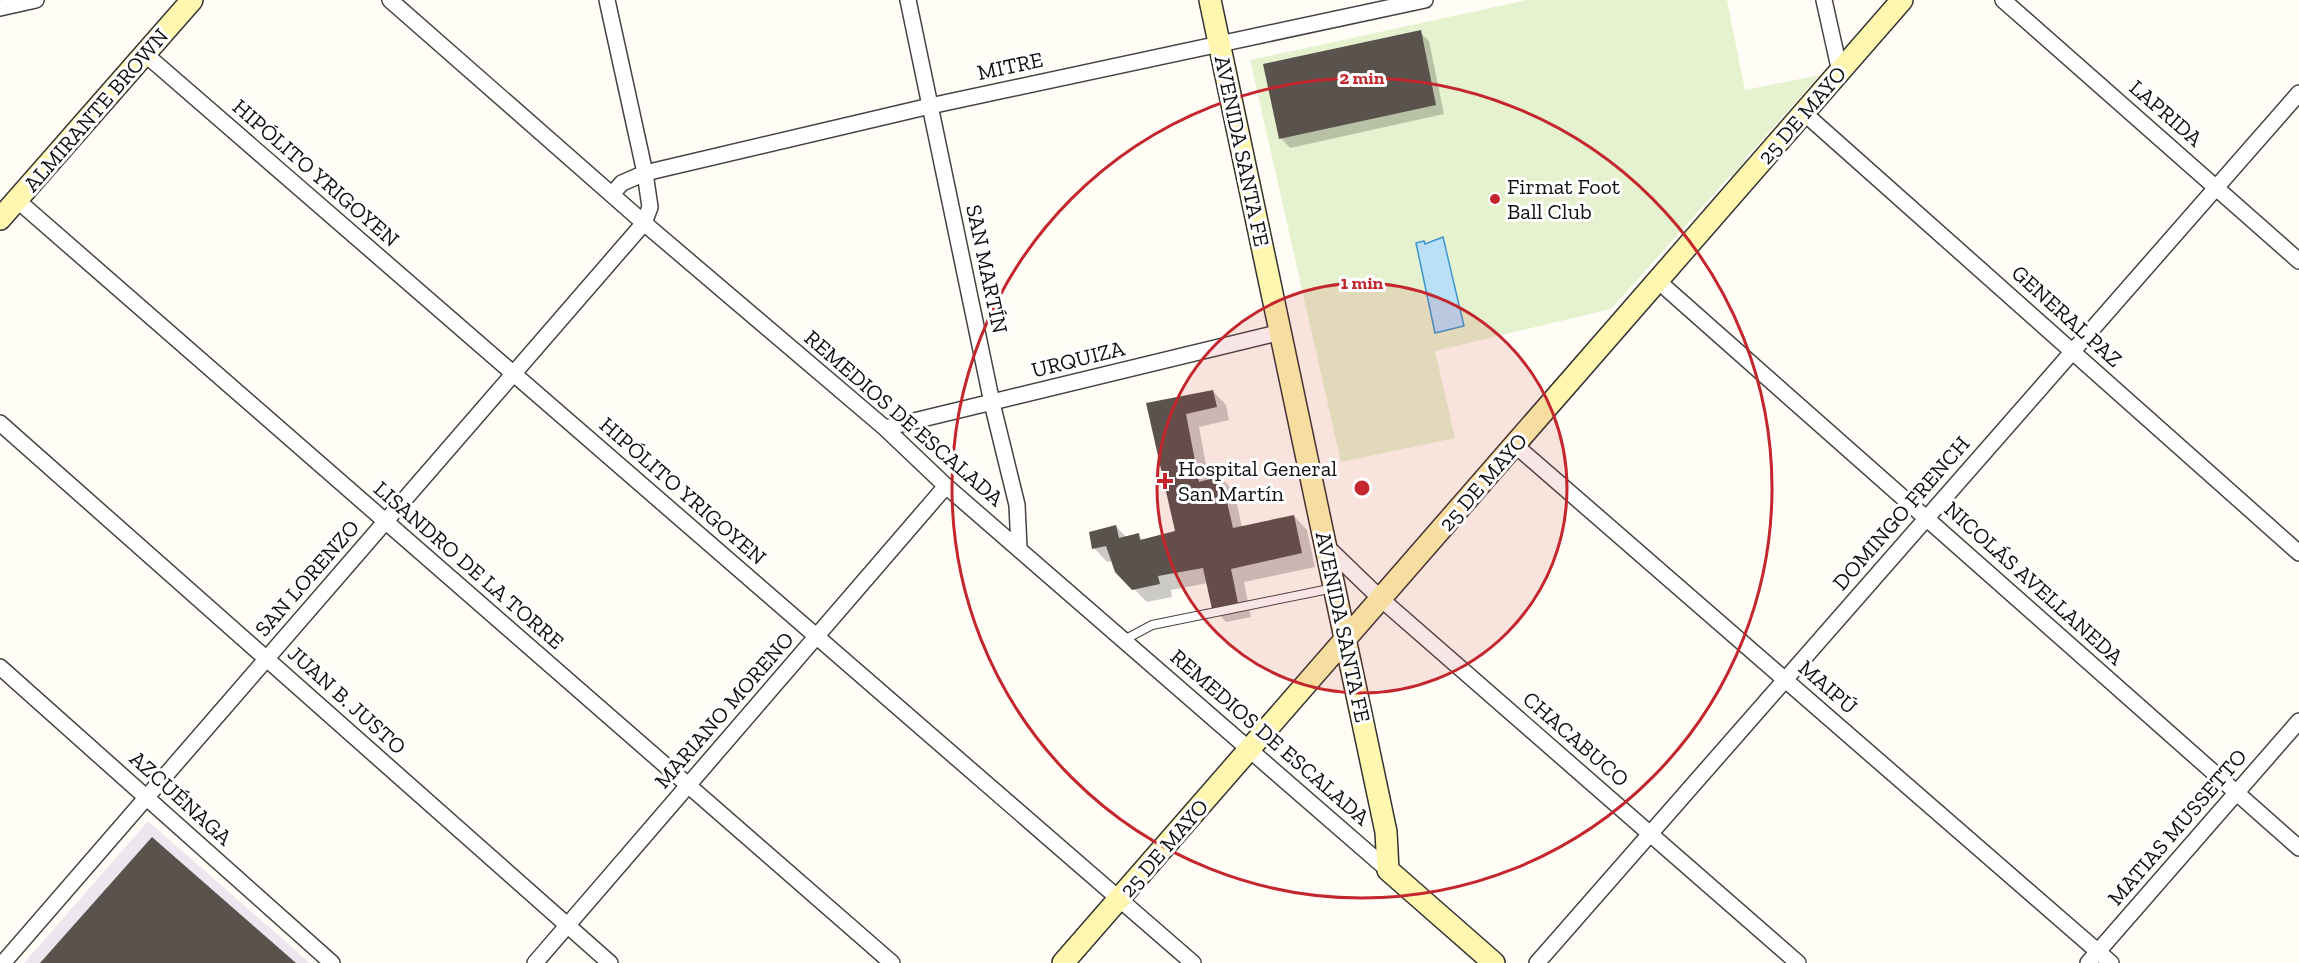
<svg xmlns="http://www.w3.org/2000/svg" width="2299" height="963" font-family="'Zilla Slab',serif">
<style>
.industrial{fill:#eee6ef}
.pitch{fill:#e6f2cf}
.water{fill:#b9e0f7;stroke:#3f96cf;stroke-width:1.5}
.shadow{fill:#0003}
.building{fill:#5a524d}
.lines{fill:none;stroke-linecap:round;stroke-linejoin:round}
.lane-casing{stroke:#444;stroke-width:10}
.street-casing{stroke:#444;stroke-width:18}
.secondary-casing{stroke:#333;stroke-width:24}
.lane{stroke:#fff;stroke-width:8}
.street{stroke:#fff;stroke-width:15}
.secondary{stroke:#fff6b0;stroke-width:21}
.ring{fill:none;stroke:#c4262e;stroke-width:3}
.poi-dot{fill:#c4262e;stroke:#fff;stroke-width:2}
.labels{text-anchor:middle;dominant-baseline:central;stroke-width:6;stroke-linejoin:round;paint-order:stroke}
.street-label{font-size:22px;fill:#111;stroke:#fff}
.poi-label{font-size:22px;fill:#111;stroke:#fff;text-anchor:start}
.centre{fill:#c4262e;stroke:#fff;stroke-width:3}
.ring-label{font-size:18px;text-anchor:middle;font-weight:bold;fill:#c4262e;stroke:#fff;stroke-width:6;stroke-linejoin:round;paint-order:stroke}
</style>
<rect width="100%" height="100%" fill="#fffdf5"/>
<path class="industrial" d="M148,821L310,963H24Z"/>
<path class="pitch" d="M1527,0H1727L1745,90L1820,75L1744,160L1747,173L1729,177L1611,309L1435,351L1455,438L1341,462L1250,60Z"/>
<path class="water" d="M1443,237L1464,326L1435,333L1416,243L1424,241L1425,244Z"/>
<path class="shadow" d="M1420,32L1429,41L1444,114L1290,148L1281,138Z
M1213,391L1226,405L1229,420L1199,427L1209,481L1221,478L1234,491L1242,527L1294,516L1307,530L1315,567L1244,582L1251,617L1226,622L1213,608L1208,583L1171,590L1172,597L1147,602L1116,571L1112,561L1107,562L1094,548L1116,526L1127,538L1138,535L1144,541L1177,533L1148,404Z"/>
<path class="building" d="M1421,30L1436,105L1279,139L1263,64Z
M1213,390L1217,407L1186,414L1199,482L1221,476L1233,528L1294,515L1302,553L1231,569L1238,603L1212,609L1203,568L1158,576L1160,584L1132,590L1115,572L1106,546L1092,549L1089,532L1116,525L1119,538L1139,533L1140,540L1175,531L1146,403Z
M152,837L296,963H40Z"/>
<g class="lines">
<g class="lane-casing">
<path id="lane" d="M1124,640L1152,625L1334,588"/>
</g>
<g class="street-casing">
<path id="street" d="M390,0L644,223L885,428L946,486L1388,870
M908,0L992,403L1017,505L1019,548
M1824,0L1840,72
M2003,0L2299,261
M0,8L36,0
M145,54L1193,963
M1804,113L2299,553
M612,194L622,183L645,173L930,106L1425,0
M17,200L892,963
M1658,281L2299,848
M0,423L610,963
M885,428L1281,332
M1515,445L2111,963
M1326,546L1381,599L1798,963
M0,667L332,963
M3,963L644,223L650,207L645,173L607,0
M535,963L946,486
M1537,963L2299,93
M2088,963L2299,721"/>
</g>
<g class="secondary-casing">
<path id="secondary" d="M1210,0L1386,832L1388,870L1494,963
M0,219L192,0
M1063,963L1902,0"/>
</g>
<use href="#lane" class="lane"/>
<use href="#street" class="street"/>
<use href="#secondary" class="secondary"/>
</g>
<circle cx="1362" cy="488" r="205" fill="#c4262e" fill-opacity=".12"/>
<g class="ring">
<circle cx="1362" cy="488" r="205"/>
<circle cx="1362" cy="488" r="410"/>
</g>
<g class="poi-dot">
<circle cx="1495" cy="199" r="6"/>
<path d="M1162 472h6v6h6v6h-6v6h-6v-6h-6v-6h6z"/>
</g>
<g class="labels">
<g class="street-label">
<text transform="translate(1010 66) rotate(-12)">MITRE</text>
<text transform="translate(96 110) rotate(-49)">ALMIRANTE BROWN</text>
<text transform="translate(2166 113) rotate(41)">LAPRIDA</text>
<text transform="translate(1802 115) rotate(-49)">25 DE MAYO</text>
<text transform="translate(1242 151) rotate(78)">AVENIDA SANTA FE</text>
<text transform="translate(316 173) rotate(41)">HIPÓLITO YRIGOYEN</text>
<text transform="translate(987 269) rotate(78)">SAN MARTÍN</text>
<text transform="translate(2067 316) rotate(42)">GENERAL PAZ</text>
<text transform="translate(1078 359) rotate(-14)">URQUIZA</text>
<text transform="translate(904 418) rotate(41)">REMEDIOS DE ESCALADA</text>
<text transform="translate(1483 482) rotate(-49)">25 DE MAYO</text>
<text transform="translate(683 491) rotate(41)">HIPÓLITO YRIGOYEN</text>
<text transform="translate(1901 513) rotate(-49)">DOMINGO FRENCH</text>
<text transform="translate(469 565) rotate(41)">LISANDRO DE LA TORRE</text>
<text transform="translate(307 578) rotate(-49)">SAN LORENZO</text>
<text transform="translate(2034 583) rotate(42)">NICOLÁS AVELLANEDA</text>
<text transform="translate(1343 627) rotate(78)">AVENIDA SANTA FE</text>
<text transform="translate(1828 687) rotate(41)">MAIPÚ</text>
<text transform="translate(347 700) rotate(42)">JUAN B. JUSTO</text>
<text transform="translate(724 710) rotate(-49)">MARIANO MORENO</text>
<text transform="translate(1270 737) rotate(41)">REMEDIOS DE ESCALADA</text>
<text transform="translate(1576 739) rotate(41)">CHACABUCO</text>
<text transform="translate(181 798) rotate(42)">AZCUÉNAGA</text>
<text transform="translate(2177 827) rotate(-49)">MATIAS MUSSETTO</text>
<text transform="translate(1164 848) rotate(-49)">25 DE MAYO</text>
</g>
<g class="poi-label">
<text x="1507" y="186">Firmat Foot<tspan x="1507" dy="25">Ball Club</tspan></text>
<text x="1178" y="468">Hospital General<tspan x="1178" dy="25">San Martín</tspan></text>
</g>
</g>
<circle cx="1362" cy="488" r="9" class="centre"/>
<g class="ring-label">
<text x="1362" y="84">2 min</text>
<text x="1362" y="289">1 min</text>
</g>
</svg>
